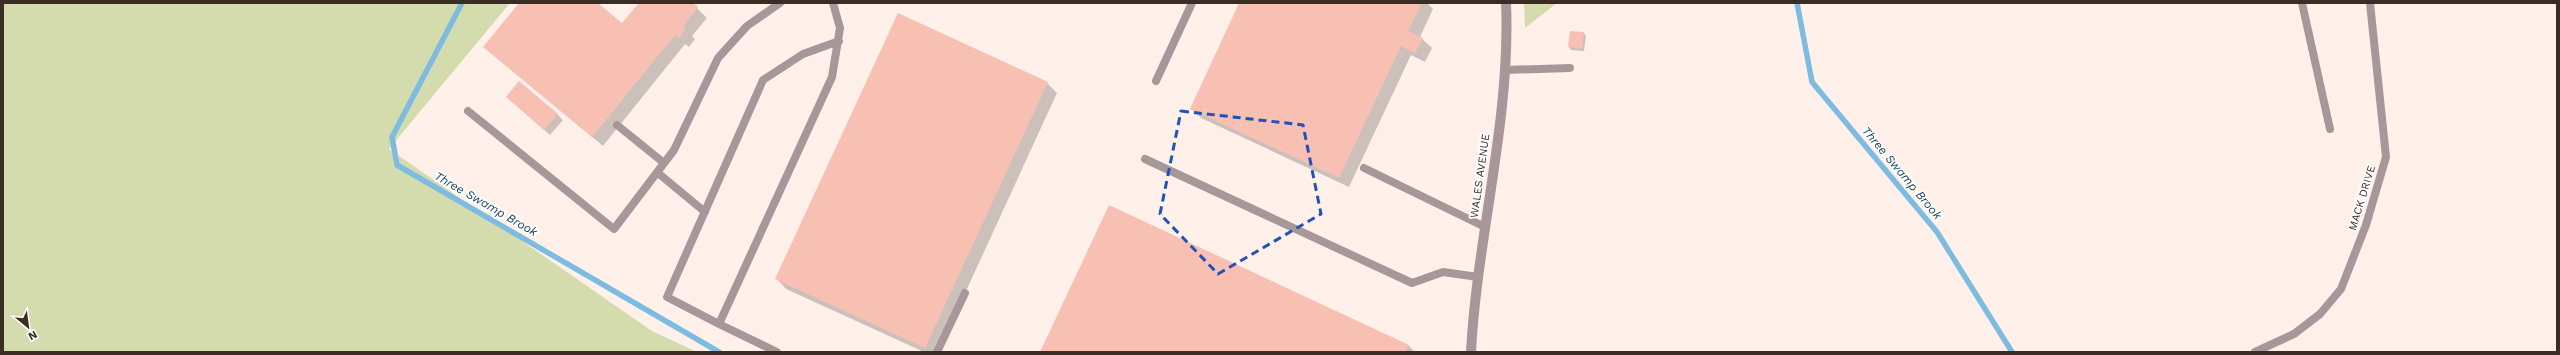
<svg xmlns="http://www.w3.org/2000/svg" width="2560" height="355" font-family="'Work Sans',sans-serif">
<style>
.green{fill:#d4dbad}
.shadow{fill:#0003}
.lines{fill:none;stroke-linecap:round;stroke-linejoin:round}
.stream{stroke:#7cbce2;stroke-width:5.5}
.building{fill:#f8c0b3}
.lane{stroke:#a89799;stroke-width:8}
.street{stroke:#a89799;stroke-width:10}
.marked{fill:none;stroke:#1b53bf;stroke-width:3;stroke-dasharray:8 5;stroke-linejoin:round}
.labels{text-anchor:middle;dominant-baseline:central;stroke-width:3.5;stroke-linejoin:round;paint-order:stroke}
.street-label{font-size:11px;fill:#3a2d26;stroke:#fff}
.water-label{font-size:12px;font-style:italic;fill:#144761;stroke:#fff}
</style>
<rect width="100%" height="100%" fill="#fff1ea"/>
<path class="green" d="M3,3H510L389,149L652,331L697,352H3Z
M1524,3H1557L1525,28Z"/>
<path class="shadow" d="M520,3H596L622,24L640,3H692L707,18L692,36L695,39L689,47L685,44L603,146L484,47Z
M1240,3H1427L1433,9L1420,37L1432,48L1425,62L1411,55L1349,187L1201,118L1191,108Z
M899,14L1047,83L1057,93L938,352H924L786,289L777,279Z
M1584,33L1586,36L1584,51L1571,50L1569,47Z
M507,97L557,114L563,120L550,135Z
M1408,345L1415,352H1041Z"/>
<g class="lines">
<path class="stream" d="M462,3L392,137L397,165L719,352
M1797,3L1812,82L1937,232L2012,352"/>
</g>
<path class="building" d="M519,3H598L622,23L639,3H693L698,7L683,26L686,29L679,38L675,35L592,137L483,47Z
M1239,3H1422L1408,31L1423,38L1415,53L1401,46L1339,178L1190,109Z
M898,13L1048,82L925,348L775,279Z
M1570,31L1584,32L1582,49L1568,47Z
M519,81L558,114L544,130L506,97Z
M1109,205L1409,345L1405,352H1040Z"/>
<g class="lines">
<path class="lane" d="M2302,3L2330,129
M1504,70L1570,68
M1156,81L1192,3
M468,111L614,229L674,150L718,58L747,26L780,3
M617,125L664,163
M1145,159L1412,283L1443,272L1478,277
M1364,168L1485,227
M658,173L705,212
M719,324L667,297L763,80L803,54L839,41
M777,352L719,324L832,77L840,28L833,3
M937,352L965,293
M2255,352L2294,334L2320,314L2341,289L2366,225L2386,157L2370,3"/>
<path class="street" d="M1471,352C1477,236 1511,120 1506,3"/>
</g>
<path class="marked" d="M1181,111L1303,125L1321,214L1218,274L1160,214Z"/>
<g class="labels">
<g class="street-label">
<text transform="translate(1480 176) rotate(-82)">WALES AVENUE</text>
<text transform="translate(2362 198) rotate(-73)">MACK DRIVE</text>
</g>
<g class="water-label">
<text transform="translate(1902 173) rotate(50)">Three Swamp Brook</text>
<text transform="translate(486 204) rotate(30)">Three Swamp Brook</text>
</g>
</g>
<rect width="2560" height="355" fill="none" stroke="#3a2d26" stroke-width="8"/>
<g transform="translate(28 327) rotate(151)" stroke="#ffffff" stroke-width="3" paint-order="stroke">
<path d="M0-3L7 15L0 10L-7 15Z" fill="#3a2d26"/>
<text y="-6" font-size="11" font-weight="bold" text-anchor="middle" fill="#3a2d26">N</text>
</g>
</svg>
